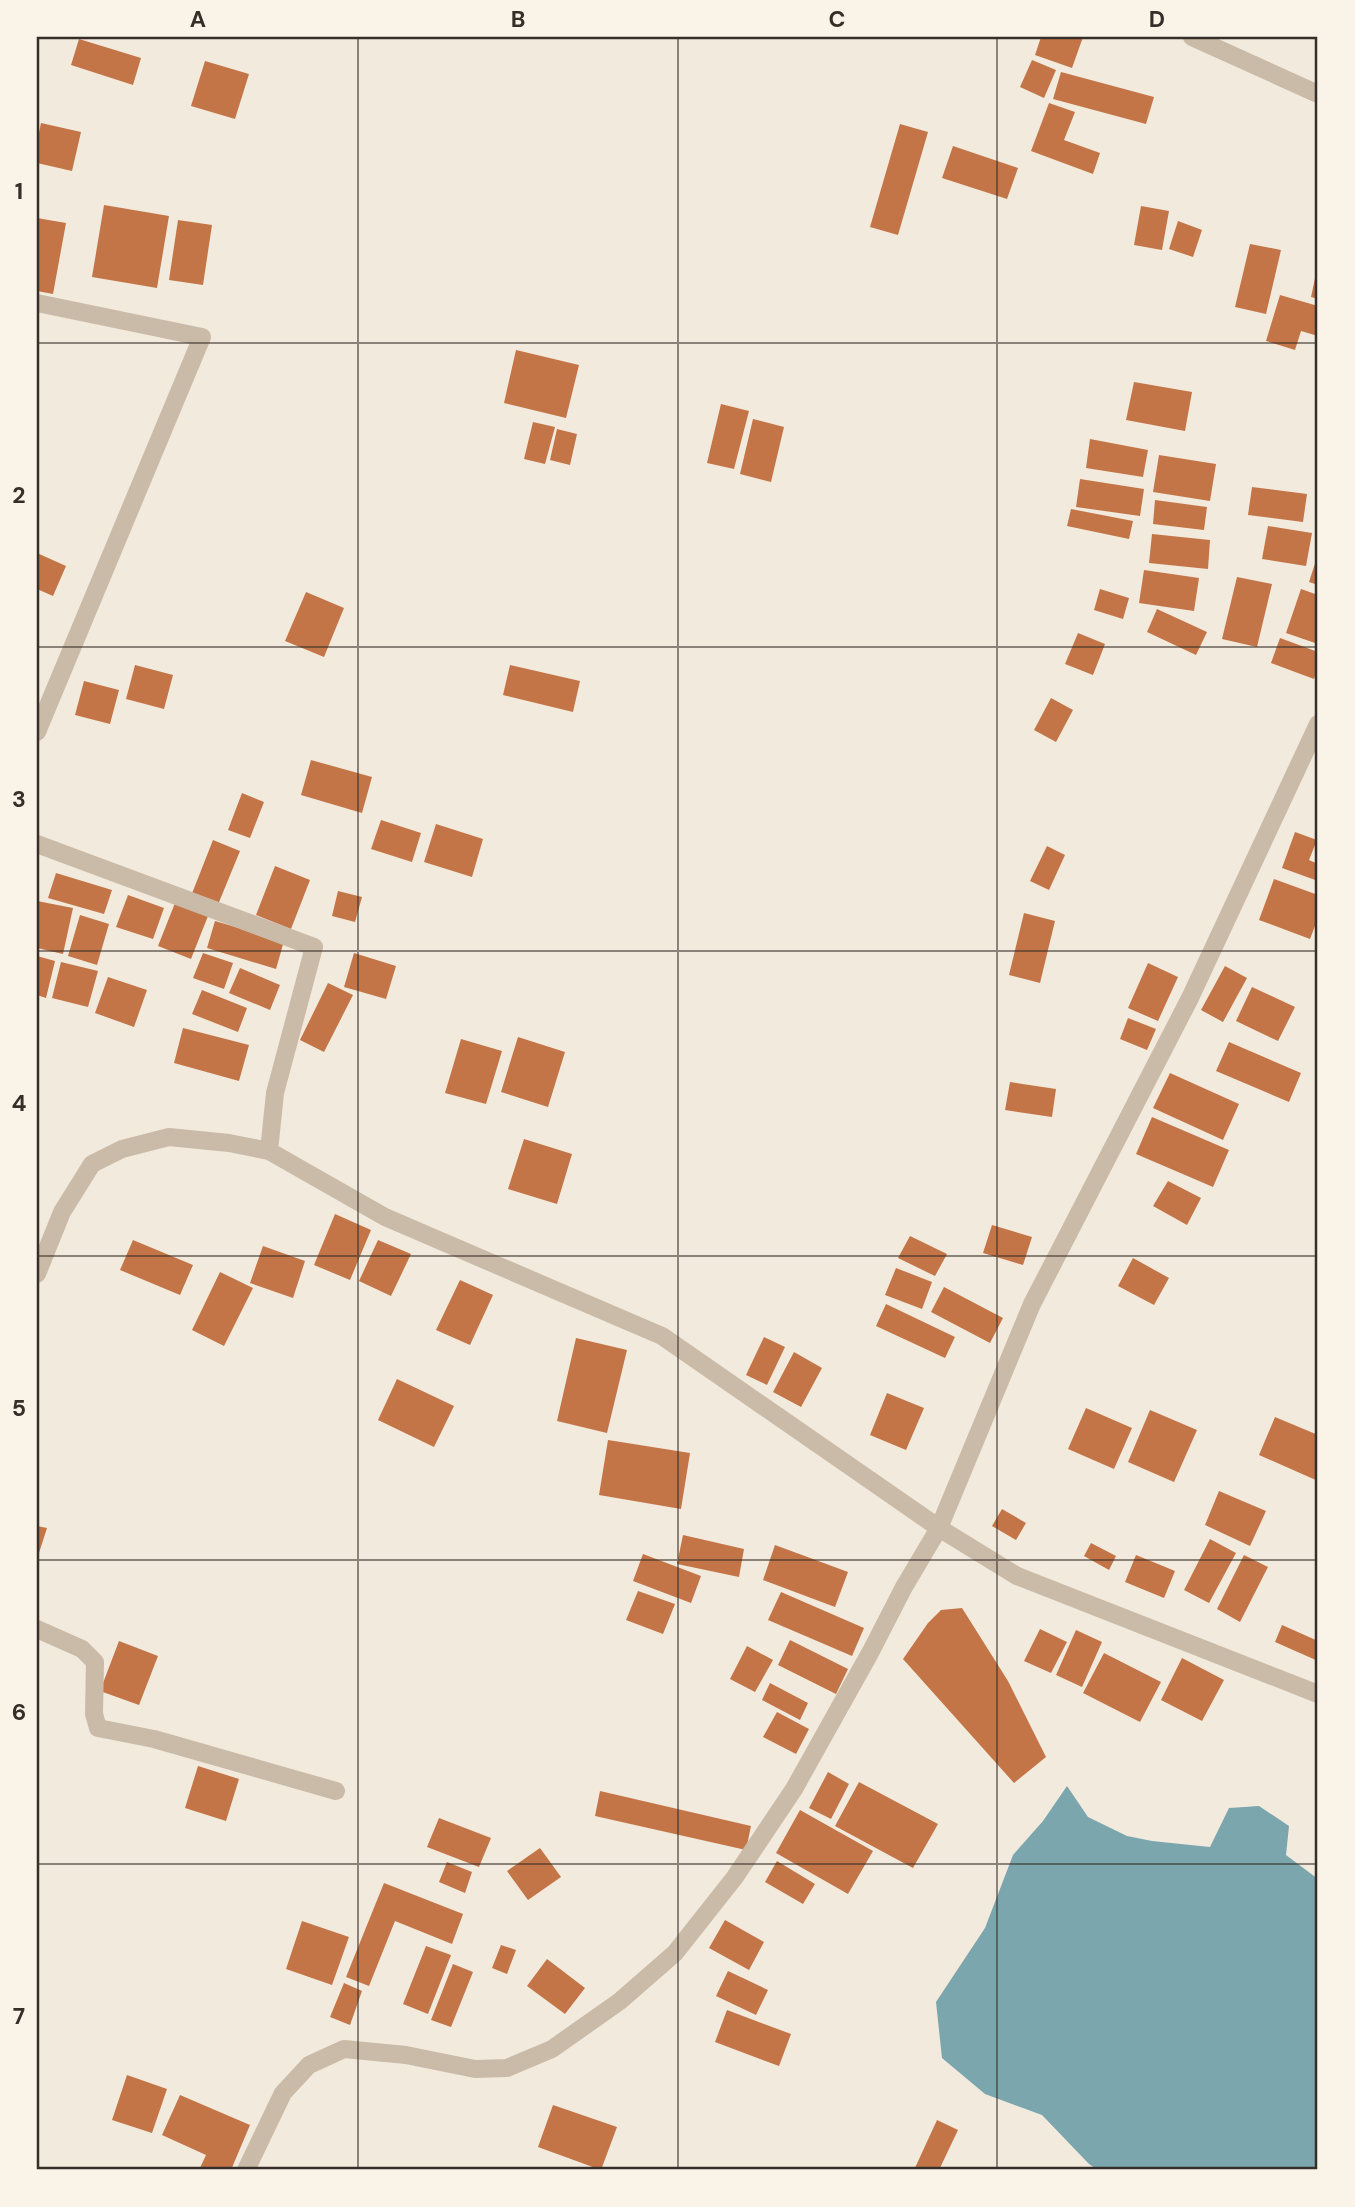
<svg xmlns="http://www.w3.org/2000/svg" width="1355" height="2207" font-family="'DM Sans',sans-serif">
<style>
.water{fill:#7ba6ae}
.building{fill:#c47547}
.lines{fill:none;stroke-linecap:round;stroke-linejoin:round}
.minor{stroke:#cabba8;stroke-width:18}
.grid{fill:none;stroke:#362e28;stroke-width:2;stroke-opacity:0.55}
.neatline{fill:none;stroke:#362e28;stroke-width:2.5}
.grid-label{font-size:23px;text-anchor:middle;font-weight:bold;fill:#362e28}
</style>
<rect width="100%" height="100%" fill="#f2eadc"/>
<path class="water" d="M1067,1786L1088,1817L1127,1836L1152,1841L1210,1847L1229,1808L1259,1806L1289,1826L1286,1855L1318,1879V2170H1098L1089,2164L1042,2115L985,2094L942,2058L936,2002L985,1928L1013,1855L1043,1821Z"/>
<path class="building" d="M1041,37H1083L1072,68L1035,55Z
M79,39L141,58L133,85L71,65Z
M1032,60L1056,70L1044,98L1020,87Z
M205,61L249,74L235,119L191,106Z
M1061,72L1154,97L1146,124L1053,99Z
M1049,103L1075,112L1064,140L1100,153L1093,174L1031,151Z
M41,123L81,132L72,171L37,163V142Z
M900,124L928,132L898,235L870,227Z
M953,146L1018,168L1007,199L942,178Z
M104,205L169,216L157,288L92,277Z
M1141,206L1169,211L1162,250L1134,245Z
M37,218L66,223L53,294L37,291Z
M178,220L212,225L203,285L169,280Z
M1178,221L1202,230L1193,257L1169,249Z
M1250,244L1281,250L1266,314L1235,307Z
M1317,269H1318V299L1311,297Z
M1280,295L1318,306V336L1301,331L1295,350L1266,341Z
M516,350L579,365L566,418L504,403Z
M1134,382L1192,392L1185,431L1126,420Z
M721,404L749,411L734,469L707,463Z
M753,419L784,427L771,482L740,474Z
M533,422L555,427L545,464L524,459Z
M557,429L577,434L570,465L550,460Z
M1090,439L1148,450L1143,477L1086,468Z
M1159,455L1216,464L1210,501L1153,492Z
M1080,479L1144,489L1140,516L1076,507Z
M1252,487L1307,494L1303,522L1248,515Z
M1155,500L1207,507L1204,530L1153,524Z
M1071,509L1133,521L1129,539L1067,526Z
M1268,526L1312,533L1306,566L1262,559Z
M1152,534L1210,540L1208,569L1149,563Z
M37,553L66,566L53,596L37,589Z
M1318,554V585L1309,582Z
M1144,570L1199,578L1194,611L1139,603Z
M1237,577L1272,584L1257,647L1222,639Z
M1100,589L1129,598L1123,619L1094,610Z
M1301,589L1318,595V644L1286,633Z
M306,592L344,608L324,657L285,641Z
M1157,609L1207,632L1196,655L1147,632Z
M1078,633L1105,644L1093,675L1065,664Z
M1280,638L1318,652V667L1314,679L1271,663Z
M135,665L173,675L164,709L126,699Z
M510,665L580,681L573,712L503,695Z
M84,681L119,690L110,724L75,715Z
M1051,698L1073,710L1056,742L1034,730Z
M311,760L372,777L362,813L301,795Z
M242,793L264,802L250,838L228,830Z
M381,820L421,833L412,862L371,849Z
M436,824L483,839L472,877L424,862Z
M1295,832L1317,840L1309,860L1318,864V881L1282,868Z
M213,840L240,851L217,907L191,896Z
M1047,846L1065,855L1049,890L1030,881Z
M275,866L310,880L291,929L256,915Z
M56,873L112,890L104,914L48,898Z
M1274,879L1318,895V918L1310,939L1259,920Z
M338,891L362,897L355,922L332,916Z
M128,895L164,908L153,939L116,927Z
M37,901L73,908L63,954L37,948Z
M175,903L208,916L191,959L158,946Z
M1024,913L1055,921L1040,983L1009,975Z
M80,915L109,924L97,965L68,956Z
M215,921L284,941L276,969L207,948Z
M203,953L233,963L224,989L193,978Z
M354,953L396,966L386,999L344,987Z
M37,956L55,961L46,998L37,995Z
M61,962L98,971L88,1007L52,998Z
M1148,963L1178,977L1158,1021L1128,1008Z
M1225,966L1247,978L1223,1022L1201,1010Z
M240,968L280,985L270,1010L229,993Z
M108,977L147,990L134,1027L95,1013Z
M328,983L353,995L324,1052L300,1040Z
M1252,987L1295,1007L1278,1041L1236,1021Z
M202,990L247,1008L238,1032L192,1014Z
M1128,1018L1156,1029L1147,1050L1120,1039Z
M183,1028L249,1045L239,1081L174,1063Z
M518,1037L565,1052L548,1107L501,1092Z
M461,1039L502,1051L486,1104L445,1093Z
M1229,1042L1301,1073L1289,1102L1216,1071Z
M1170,1073L1239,1104L1223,1140L1153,1108Z
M1010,1082L1056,1089L1052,1117L1005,1110Z
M1152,1117L1229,1150L1213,1187L1136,1154Z
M524,1139L572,1154L557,1204L508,1189Z
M1168,1181L1201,1198L1187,1225L1153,1206Z
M335,1214L371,1230L350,1280L314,1265Z
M992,1225L1032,1237L1023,1265L983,1253Z
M910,1236L947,1254L935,1276L898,1258Z
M133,1240L193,1265L180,1295L120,1270Z
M378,1240L411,1254L391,1296L359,1281Z
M263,1246L305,1261L293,1298L250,1283Z
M1133,1258L1169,1278L1154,1305L1118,1286Z
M896,1268L932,1282L922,1309L885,1295Z
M220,1272L253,1288L224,1346L192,1330Z
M460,1280L493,1295L470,1345L436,1330Z
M944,1287L1003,1318L990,1343L931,1312Z
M886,1304L955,1337L945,1358L876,1326Z
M764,1337L785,1347L767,1385L746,1375Z
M576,1338L627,1350L607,1433L557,1421Z
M794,1352L822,1368L801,1407L773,1392Z
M397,1379L454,1406L434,1447L378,1420Z
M887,1393L924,1408L906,1450L870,1435Z
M1086,1408L1132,1428L1114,1469L1068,1449Z
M1150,1410L1197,1430L1174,1482L1128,1462Z
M1275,1417L1318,1435V1481L1259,1455Z
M608,1440L690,1453L681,1509L599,1495Z
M1219,1491L1266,1511L1250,1546L1205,1525Z
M1002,1509L1026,1523L1016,1540L992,1526Z
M37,1526L47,1528L37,1559Z
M683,1535L744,1549L739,1577L677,1564Z
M1210,1539L1236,1553L1209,1603L1184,1590Z
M1091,1543L1116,1556L1109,1570L1084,1556Z
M775,1545L848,1572L835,1607L763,1580Z
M643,1554L701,1576L691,1603L633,1581Z
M1136,1555L1175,1571L1164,1598L1125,1582Z
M1244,1555L1268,1567L1240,1622L1217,1609Z
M638,1591L675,1604L663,1634L626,1620Z
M781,1592L864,1628L852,1656L768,1620Z
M962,1608L1008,1681L1046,1757L1014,1783L903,1659L928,1623L941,1610Z
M1282,1625L1318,1641V1661L1275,1642Z
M1040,1629L1067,1642L1051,1673L1024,1661Z
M1076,1630L1102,1642L1082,1687L1056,1675Z
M790,1640L848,1669L836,1694L778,1665Z
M119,1641L158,1656L139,1705L100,1691Z
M747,1646L773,1660L755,1692L730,1679Z
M1104,1653L1161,1682L1140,1722L1083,1693Z
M1182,1658L1224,1680L1202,1721L1161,1700Z
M770,1683L808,1703L800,1720L762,1700Z
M777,1712L809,1729L796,1754L763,1737Z
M198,1766L239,1779L226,1821L185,1808Z
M828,1772L849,1784L831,1819L809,1808Z
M859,1782L938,1824L913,1868L835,1826Z
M600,1791L751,1826L746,1850L595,1816Z
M800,1810L873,1851L848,1894L776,1853Z
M439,1818L491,1838L479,1867L427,1847Z
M540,1848L561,1877L528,1900L507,1871Z
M777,1861L815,1884L803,1904L765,1882Z
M447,1862L472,1872L465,1893L439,1882Z
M384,1883L463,1914L452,1944L395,1921L369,1986L346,1977Z
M725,1920L764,1942L749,1970L709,1948Z
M302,1921L349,1937L332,1985L286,1969Z
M501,1945L516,1950L507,1974L492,1968Z
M426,1946L451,1955L428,2014L403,2004Z
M547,1959L585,1988L565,2014L527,1986Z
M453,1964L473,1972L451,2027L431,2020Z
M728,1971L768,1990L756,2015L716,1996Z
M344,1983L362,1991L350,2025L330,2017Z
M727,2010L791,2034L779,2066L715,2042Z
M127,2075L167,2089L152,2133L112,2120Z
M180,2095L250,2125L231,2170H199L206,2155L162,2135Z
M553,2105L617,2127L601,2170L538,2147Z
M937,2120L958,2130L939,2170H914Z"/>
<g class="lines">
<path class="minor" d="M1192,37L1318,94
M37,303L202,337L37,732
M37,844L314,947L275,1093L269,1151L385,1217L662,1336L939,1528L1017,1576L1318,1694
M37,1274L62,1212L92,1164L122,1149L169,1137L229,1143L269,1151
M37,1629L82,1649L95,1662L94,1714L98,1728L154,1739L336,1791
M246,2170L283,2093L309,2065L344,2049L406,2055L475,2069L507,2068L552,2049L620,2001L675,1953L735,1877L794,1789L870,1653L904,1587L939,1528L1032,1304L1190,998L1318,724"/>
</g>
<path class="grid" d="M358,37V2170M678,37V2170M997,37V2170M37,343H1318M37,647H1318M37,951H1318M37,1256H1318M37,1560H1318M37,1864H1318"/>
<rect width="1355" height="2207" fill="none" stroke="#f9f3e8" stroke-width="77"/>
<rect x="38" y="38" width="1278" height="2130" class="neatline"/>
<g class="grid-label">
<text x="198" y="27">A</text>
<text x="518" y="27">B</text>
<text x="837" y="27">C</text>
<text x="1157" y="27">D</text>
<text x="19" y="199">1</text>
<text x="19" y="503">2</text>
<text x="19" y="807">3</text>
<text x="19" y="1111">4</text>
<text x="19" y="1416">5</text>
<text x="19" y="1720">6</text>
<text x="19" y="2024">7</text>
</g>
</svg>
